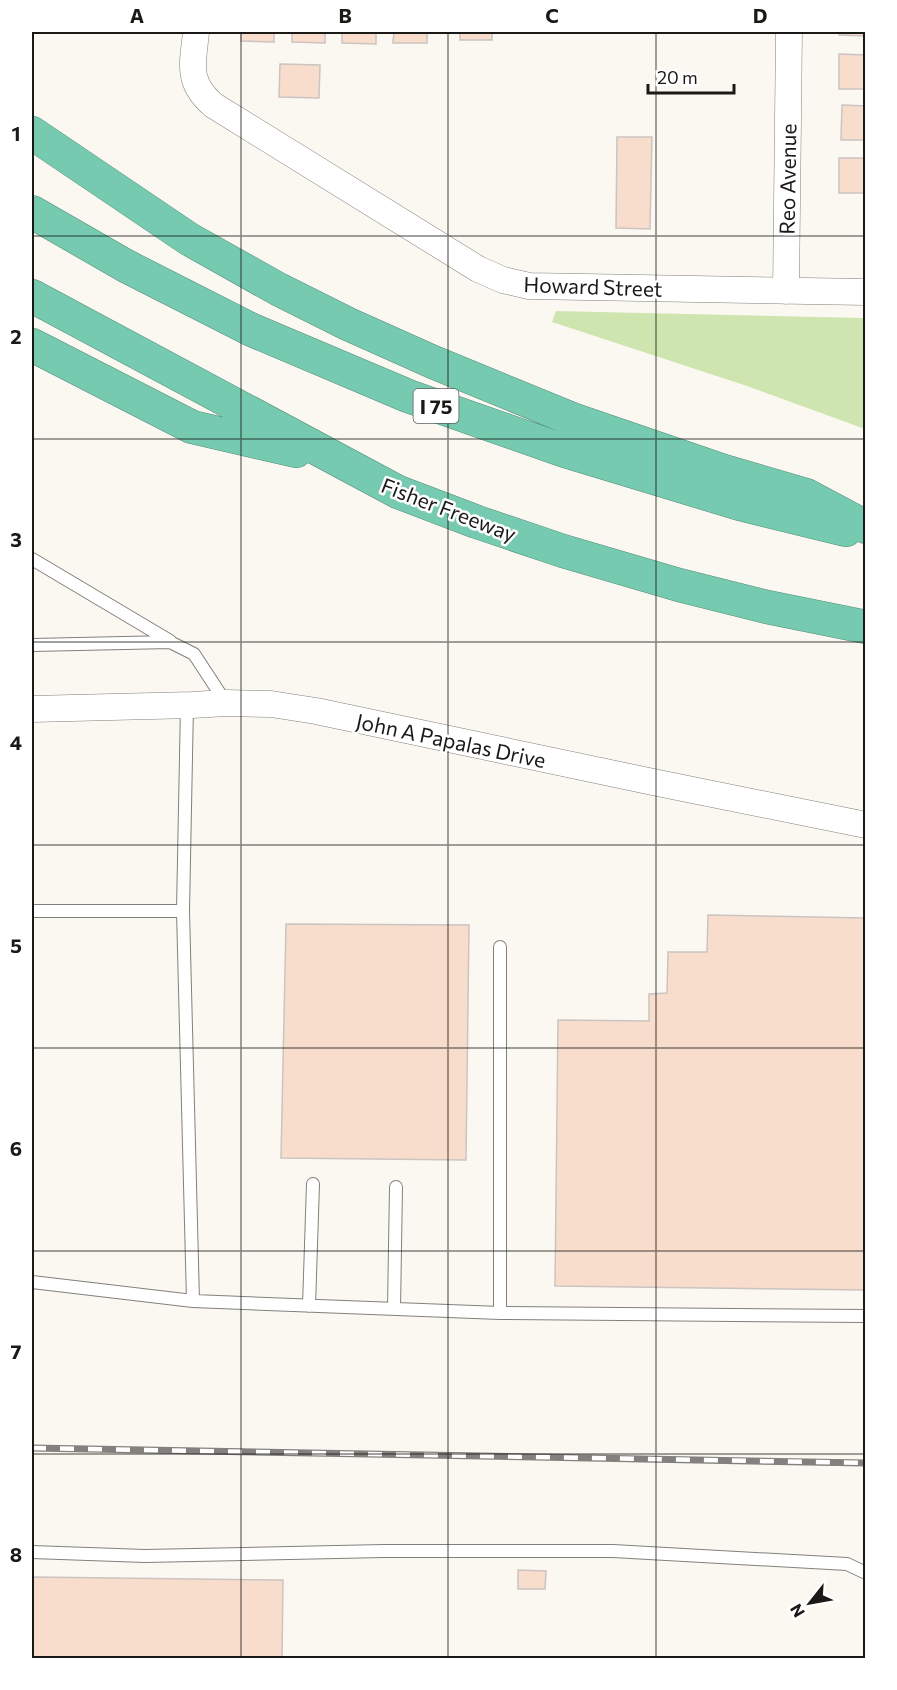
<svg xmlns="http://www.w3.org/2000/svg" width="897" height="1690" font-family="Commissioner,sans-serif">
<style>
.green{fill:#cfe5af}
.building{fill:#f8dccc;stroke:#cbc4c1;stroke-width:1.5}
.lines{fill:none;stroke-linecap:round;stroke-linejoin:round}
.service-casing{stroke:#82807b;stroke-width:14}
.minor-casing{stroke:#82807b;stroke-width:27}
.motorway-casing{stroke:#568c7a;stroke-width:34}
.service{stroke:#fff;stroke-width:12}
.minor{stroke:#fff;stroke-width:26}
.motorway{stroke:#76cab0;stroke-width:33}
.rail-casing{stroke:#83817d;stroke-width:7}
.rail{stroke:#fff;stroke-width:4.5;stroke-dasharray:14;stroke-linecap:butt}
.grid{fill:none;stroke:#1a1916;stroke-width:1.5;stroke-opacity:0.55}
.labels{text-anchor:middle;dominant-baseline:central;stroke-width:5;stroke-linejoin:round;paint-order:stroke}
.shield{fill:#fff;stroke:#5f5e5c;stroke-width:1.5}
.shield-label{font-size:20px;font-weight:bold;fill:#1a1916}
.street-label{font-size:21px;fill:#1a1916;stroke:#fff}
.neatline{fill:none;stroke:#1a1916;stroke-width:2}
.grid-label{font-size:20px;text-anchor:middle;font-weight:bold;fill:#1a1916}
</style>
<rect width="100%" height="100%" fill="#fbf8f2"/>
<path class="green" d="M556,311L865,318V429L747,386L552,322Z"/>
<path class="building" d="M241,32H274V42L241,41Z
M292,32H325V43L292,42Z
M342,32H376V44L342,43Z
M394,32H427V43H393Z
M460,32H492V40H460Z
M839,32H866V36L839,35Z
M839,54L866,55V89H839Z
M280,64L320,65L319,98L279,97Z
M842,105L866,106V140H841Z
M617,137H652L650,229L616,228Z
M839,158H866V193H839Z
M708,915L866,918V1290L555,1286L558,1020L649,1021V994L667,993L668,952H707Z
M286,924L469,925L466,1160L281,1158Z
M518,1570L546,1571L545,1589H518Z
M32,1577L283,1580L282,1658H32Z"/>
<g class="lines">
<g class="service-casing">
<path id="service" d="M32,559L170,641
M32,645L170,642L194,654L226,703
M32,911H183L187,705
M183,911L193,1301L500,1313V947
M32,1282L193,1301
M309,1306L313,1184
M394,1309L396,1187
M500,1313L866,1316
M32,1552L145,1556L384,1551H613L847,1564L866,1573"/>
</g>
<g class="minor-casing">
<path id="minor" d="M196,32C193,64 186,81 213,105L478,269L503,280L529,286L866,292
M786,291L789,32
M32,709L192,705L226,703L271,704L316,711L653,782L866,825"/>
</g>
<g class="motorway-casing">
<path id="motorway" d="M32,133L189,239L278,289L348,324L433,362L572,419L724,471L806,495L866,527
M32,212L126,266L252,330L408,396L565,451L740,504L846,530
M32,296L398,492L477,522L563,551L679,585L767,607L866,627
M32,345L192,427L296,451"/>
</g>
<use href="#service" class="service"/>
<use href="#minor" class="minor"/>
<use href="#motorway" class="motorway"/>
<g class="rail-casing">
<path id="rail" d="M32,1448L866,1463"/>
</g>
<use href="#rail" class="rail"/>
</g>
<path class="grid" d="M241,32V1658M448,32V1658M656,32V1658M32,236H866M32,439H866M32,642H866M32,845H866M32,1048H866M32,1251H866M32,1454H866"/>
<g class="labels">
<rect class="shield" x="413.5" y="389" width="45" height="34" rx="4.5"/>
<g class="shield-label">
<text x="436" y="406">I 75</text>
</g>
<g class="street-label">
<text transform="translate(787 179) rotate(-89)">Reo Avenue</text>
<text transform="translate(593 286) rotate(2)">Howard Street</text>
<text transform="translate(449 509) rotate(21)">Fisher Freeway</text>
<text transform="translate(451 740) rotate(12)">John A Papalas Drive</text>
</g>
</g>
<rect width="897" height="1690" fill="none" stroke="#ffffff" stroke-width="66"/>
<g transform="translate(810 1603) rotate(239)" stroke="#ffffff" stroke-width="4.5" paint-order="stroke">
<path d="M0-4.5L10 22L0 15L-10 22Z" fill="#1a1916"/>
<text y="-9" font-size="16" font-weight="bold" text-anchor="middle" fill="#1a1916">N</text>
</g>
<path d="M648 84v9h86v-9" fill="none" stroke="#1a1916" stroke-width="3"/>
<text x="657" y="84" font-size="18" fill="#1a1916" stroke="#ffffff" stroke-width="4.5" paint-order="stroke">20 m</text>
<rect x="33" y="33" width="831" height="1624" class="neatline"/>
<g class="grid-label">
<text x="137" y="23">A</text>
<text x="345" y="23">B</text>
<text x="552" y="23">C</text>
<text x="760" y="23">D</text>
<text x="16" y="141">1</text>
<text x="16" y="344">2</text>
<text x="16" y="547">3</text>
<text x="16" y="750">4</text>
<text x="16" y="953">5</text>
<text x="16" y="1156">6</text>
<text x="16" y="1359">7</text>
<text x="16" y="1562">8</text>
</g>
</svg>
